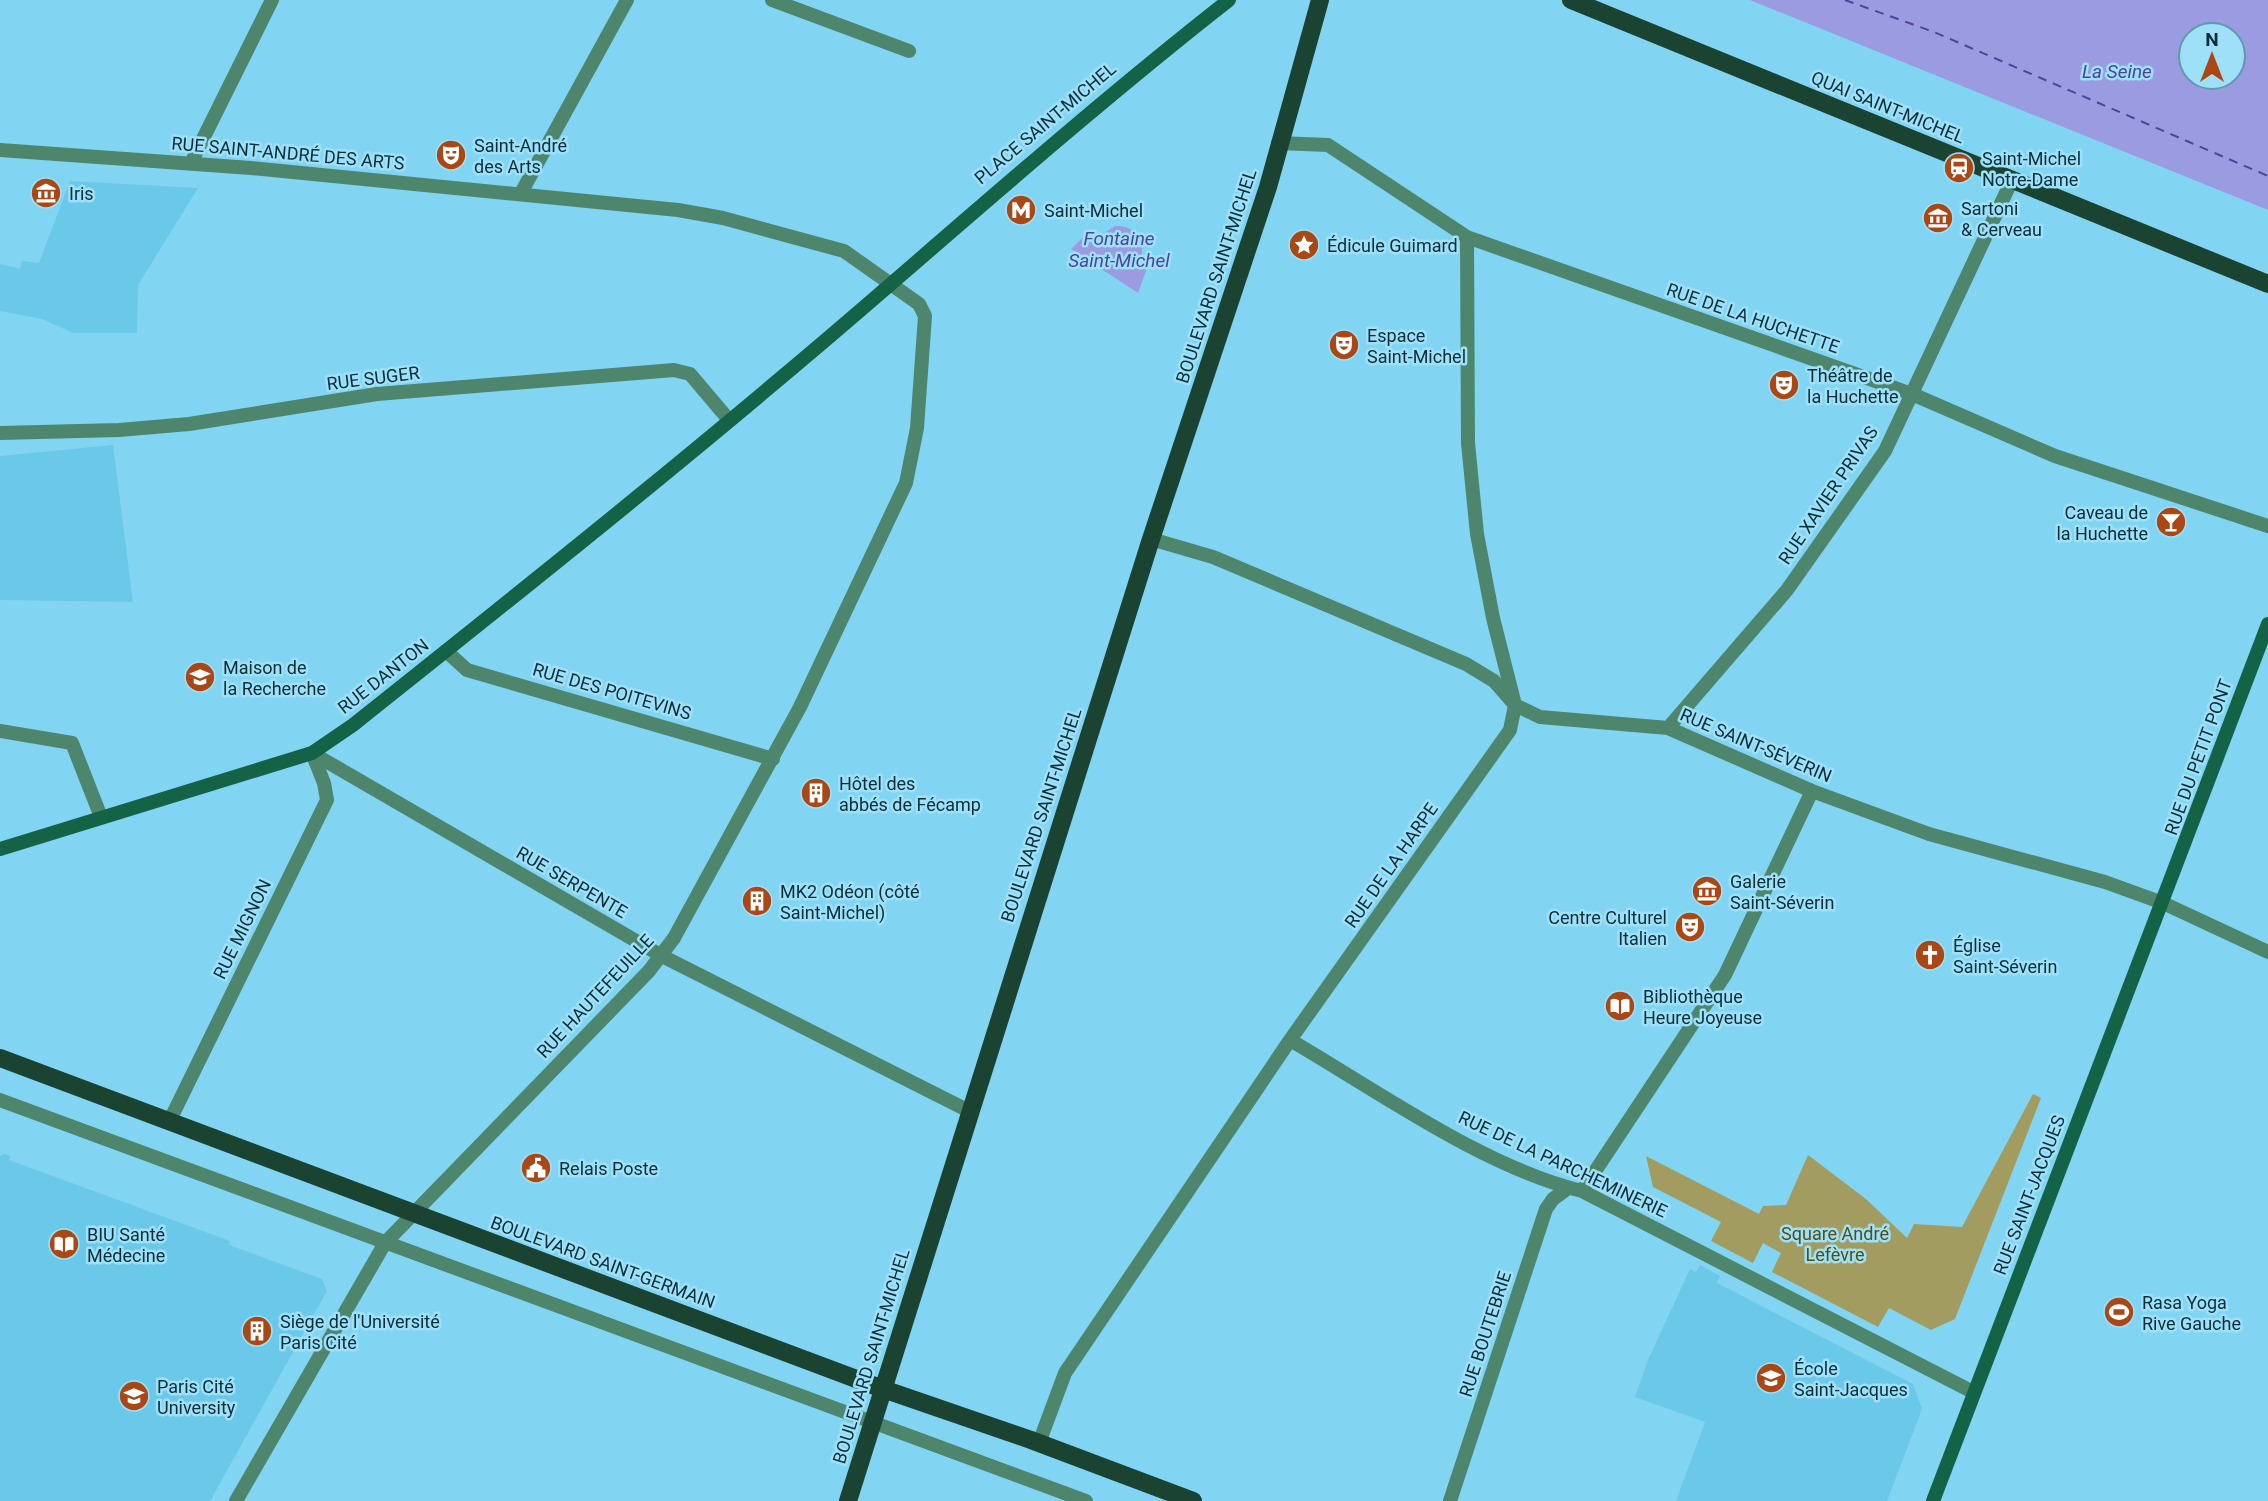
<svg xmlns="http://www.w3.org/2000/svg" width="2268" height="1501" font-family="Roboto,sans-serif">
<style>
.built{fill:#6ac8e9}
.green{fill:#a29c60}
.water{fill:#9a9be1;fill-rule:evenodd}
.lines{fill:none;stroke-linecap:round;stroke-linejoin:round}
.ferry{stroke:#4c4598;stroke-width:2;stroke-dasharray:9 7;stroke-linecap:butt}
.lane{stroke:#4e866d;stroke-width:14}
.street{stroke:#4e866d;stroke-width:14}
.secondary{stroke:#146346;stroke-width:14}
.primary{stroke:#1b4332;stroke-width:18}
.labels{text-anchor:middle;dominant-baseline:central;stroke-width:5;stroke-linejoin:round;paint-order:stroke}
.street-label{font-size:18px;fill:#082e3a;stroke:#9ee0f8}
.poi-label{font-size:18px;fill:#082e3a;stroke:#9ee0f8;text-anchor:start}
.park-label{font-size:18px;fill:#554f12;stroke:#9ee0f8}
.water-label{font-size:19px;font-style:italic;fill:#4c4598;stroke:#9ee0f8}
</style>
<rect width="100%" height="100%" fill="#81d5f3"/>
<path class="built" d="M70,181L198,188L138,285L137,333H73L42,319L0,311V264L20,269L22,261L39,263Z
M113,445L133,602L0,600V456Z
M5,1154L10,1156L9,1160L230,1241L229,1245L322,1279L327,1291L210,1501H0V1156Z
M1700,1265L1720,1276L1717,1283L1913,1384L1922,1409L1887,1501H1676L1705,1422L1635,1397L1648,1360L1690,1269L1696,1272Z"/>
<path class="green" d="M2033,1094L2041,1098L1955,1319L1931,1330L1889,1308L1878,1327L1772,1272L1781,1253L1763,1243L1753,1263L1711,1241L1721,1222L1653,1187L1646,1156L1759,1214L1763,1206L1786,1205L1808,1155L1866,1199L1907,1238L1914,1224L1962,1227Z"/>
<path class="water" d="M1750,0H2268V210ZM2233,35V77H2191V35Z
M1115,226C1137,225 1148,243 1139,263L1147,268L1138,293L1071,249L1091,230L1100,236Z"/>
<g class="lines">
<path class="ferry" d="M1845,0L1934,32L2268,176"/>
<path class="lane" d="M0,1100L1086,1501"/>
<path class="street" d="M772,0L909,51
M1278,143L1328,145L1467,237L1912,394L2055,456L2268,526
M0,150L251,168L678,210L723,218L844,251L919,304L925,316L917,428L906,483L800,707L674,938L649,971L385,1243L236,1501
M191,163L272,0
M521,193L627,0
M0,433L119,430L189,424L377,394L674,370L690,374L729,420
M1151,539L1213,557L1466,664L1494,681L1515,705L1540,717L1668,728L1812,791L1929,834L2105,882L2163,903L2268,952
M446,651L467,670L773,759
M1668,728L1787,590L1885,451L2012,180
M0,731L72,743L101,817
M312,753L662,956L969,1111
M1290,1040C1378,1091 1483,1167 1582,1191L1973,1392
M170,1120L327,800L324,783L312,753
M1582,1191L1725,975L1812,791
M1039,1443L1065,1373L1290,1040L1510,730L1515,705L1493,618L1477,534L1468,443L1467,237
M1450,1501L1546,1209L1553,1199L1568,1188"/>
<path class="secondary" d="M0,849L312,753L353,725C534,581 717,435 892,283C1003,187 1113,91 1229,0
M1933,1501L2268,624"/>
<path class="primary" d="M1571,0L2268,284
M0,1058L883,1389L1031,1440L1193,1501
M848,1501L1151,539L1268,187L1320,0"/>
</g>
<defs>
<g id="theatre-disc" transform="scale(1.575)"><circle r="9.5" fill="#ab4714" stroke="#9ee0f8"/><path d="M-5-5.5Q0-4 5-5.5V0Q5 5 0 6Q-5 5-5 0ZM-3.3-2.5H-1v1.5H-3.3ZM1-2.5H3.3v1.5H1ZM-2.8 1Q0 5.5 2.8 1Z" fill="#fff"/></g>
<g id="station-disc" transform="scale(1.575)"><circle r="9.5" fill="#ab4714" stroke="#9ee0f8"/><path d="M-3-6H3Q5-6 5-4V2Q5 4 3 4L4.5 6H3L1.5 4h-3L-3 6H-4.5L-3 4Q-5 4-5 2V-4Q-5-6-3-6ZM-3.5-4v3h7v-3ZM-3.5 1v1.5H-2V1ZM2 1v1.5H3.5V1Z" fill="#fff"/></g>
<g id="museum-disc" transform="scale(1.575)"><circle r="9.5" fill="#ab4714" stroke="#9ee0f8"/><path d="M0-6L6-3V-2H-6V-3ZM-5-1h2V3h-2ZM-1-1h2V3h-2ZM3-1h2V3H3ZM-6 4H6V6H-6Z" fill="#fff"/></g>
<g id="metro-disc" transform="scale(1.575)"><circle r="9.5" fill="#ab4714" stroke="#9ee0f8"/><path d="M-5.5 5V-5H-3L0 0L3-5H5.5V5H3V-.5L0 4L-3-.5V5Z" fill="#fff"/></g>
<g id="sight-disc" transform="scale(1.575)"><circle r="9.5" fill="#ab4714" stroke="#9ee0f8"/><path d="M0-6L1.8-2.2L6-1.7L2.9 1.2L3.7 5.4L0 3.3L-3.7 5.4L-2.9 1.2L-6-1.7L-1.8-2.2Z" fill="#fff"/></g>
<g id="bar-disc" transform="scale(1.575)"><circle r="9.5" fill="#ab4714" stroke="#9ee0f8"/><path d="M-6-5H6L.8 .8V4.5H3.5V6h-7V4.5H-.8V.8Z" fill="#fff"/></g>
<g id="university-disc" transform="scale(1.575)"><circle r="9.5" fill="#ab4714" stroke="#9ee0f8"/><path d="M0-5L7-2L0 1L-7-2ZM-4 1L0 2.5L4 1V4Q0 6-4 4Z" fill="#fff"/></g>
<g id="building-disc" transform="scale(1.575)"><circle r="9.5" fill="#ab4714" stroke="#9ee0f8"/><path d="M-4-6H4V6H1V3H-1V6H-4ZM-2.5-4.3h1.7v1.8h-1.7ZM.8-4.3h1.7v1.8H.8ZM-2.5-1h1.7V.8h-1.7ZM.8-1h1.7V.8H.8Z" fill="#fff"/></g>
<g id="church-disc" transform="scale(1.575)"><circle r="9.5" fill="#ab4714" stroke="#9ee0f8"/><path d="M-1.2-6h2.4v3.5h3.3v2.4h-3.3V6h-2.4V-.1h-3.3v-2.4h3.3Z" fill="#fff"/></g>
<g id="library-disc" transform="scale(1.575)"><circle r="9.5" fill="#ab4714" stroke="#9ee0f8"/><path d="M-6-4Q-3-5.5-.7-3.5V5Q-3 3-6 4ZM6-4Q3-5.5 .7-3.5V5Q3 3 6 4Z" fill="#fff"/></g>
<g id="civic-disc" transform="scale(1.575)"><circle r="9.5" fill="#ab4714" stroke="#9ee0f8"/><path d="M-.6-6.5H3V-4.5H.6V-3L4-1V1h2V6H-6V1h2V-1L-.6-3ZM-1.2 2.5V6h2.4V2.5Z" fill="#fff"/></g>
<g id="stadium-disc" transform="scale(1.575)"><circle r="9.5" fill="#ab4714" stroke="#9ee0f8"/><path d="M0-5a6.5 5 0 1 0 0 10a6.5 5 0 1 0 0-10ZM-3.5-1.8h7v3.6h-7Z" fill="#fff"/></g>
<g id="school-disc" transform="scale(1.575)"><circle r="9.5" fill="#ab4714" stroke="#9ee0f8"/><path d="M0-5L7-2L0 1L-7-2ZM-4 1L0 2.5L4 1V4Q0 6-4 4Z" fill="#fff"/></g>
</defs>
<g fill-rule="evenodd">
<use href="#theatre-disc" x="451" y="155"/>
<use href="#station-disc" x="1959" y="168"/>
<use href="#museum-disc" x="46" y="193"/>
<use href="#metro-disc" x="1021" y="210"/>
<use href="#museum-disc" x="1938" y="218"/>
<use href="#sight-disc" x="1304" y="245"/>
<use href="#theatre-disc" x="1344" y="345"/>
<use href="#theatre-disc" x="1784" y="385"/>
<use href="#bar-disc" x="2171" y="522"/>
<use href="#university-disc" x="200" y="677"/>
<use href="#building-disc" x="816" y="793"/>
<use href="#museum-disc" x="1707" y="891"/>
<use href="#building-disc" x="757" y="901"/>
<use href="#theatre-disc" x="1690" y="927"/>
<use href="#church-disc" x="1930" y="955"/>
<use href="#library-disc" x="1620" y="1006"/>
<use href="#civic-disc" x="536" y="1168"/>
<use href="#library-disc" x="64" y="1244"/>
<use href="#stadium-disc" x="2119" y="1312"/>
<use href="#building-disc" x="257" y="1331"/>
<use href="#school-disc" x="1771" y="1378"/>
<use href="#university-disc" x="134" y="1396"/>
</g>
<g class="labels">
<g class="street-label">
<text transform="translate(1888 107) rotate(22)">QUAI SAINT-MICHEL</text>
<text transform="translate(1045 123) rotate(-40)">PLACE SAINT-MICHEL</text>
<text transform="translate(288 153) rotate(5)">RUE SAINT-ANDRÉ DES ARTS</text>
<text transform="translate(1216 276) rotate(-72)">BOULEVARD SAINT-MICHEL</text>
<text transform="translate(1753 318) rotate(19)">RUE DE LA HUCHETTE</text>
<text transform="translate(373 378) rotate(-7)">RUE SUGER</text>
<text transform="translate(1828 495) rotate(-56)">RUE XAVIER PRIVAS</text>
<text transform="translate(383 676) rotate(-38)">RUE DANTON</text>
<text transform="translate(612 691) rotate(16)">RUE DES POITEVINS</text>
<text transform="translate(1756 745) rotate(23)">RUE SAINT-SÉVERIN</text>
<text transform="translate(2198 757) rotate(-70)">RUE DU PETIT PONT</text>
<text transform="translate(1041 815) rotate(-72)">BOULEVARD SAINT-MICHEL</text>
<text transform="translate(1391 865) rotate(-55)">RUE DE LA HARPE</text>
<text transform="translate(572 882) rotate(30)">RUE SERPENTE</text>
<text transform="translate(242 929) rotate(-64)">RUE MIGNON</text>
<text transform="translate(595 996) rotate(-47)">RUE HAUTEFEUILLE</text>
<text transform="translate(1563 1164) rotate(25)">RUE DE LA PARCHEMINERIE</text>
<text transform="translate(2029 1195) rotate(-69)">RUE SAINT-JACQUES</text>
<text transform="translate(603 1262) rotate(20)">BOULEVARD SAINT-GERMAIN</text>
<text transform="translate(1485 1334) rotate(-72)">RUE BOUTEBRIE</text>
<text transform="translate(871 1356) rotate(-73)">BOULEVARD SAINT-MICHEL</text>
</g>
<g class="poi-label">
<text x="474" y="145">Saint-André<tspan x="474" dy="21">des Arts</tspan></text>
<text x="1982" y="158">Saint-Michel<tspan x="1982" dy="21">Notre-Dame</tspan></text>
<text x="69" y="193">Iris</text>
<text x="1961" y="208">Sartoni<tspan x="1961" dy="21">&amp; Cerveau</tspan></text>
<text x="1044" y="210">Saint-Michel</text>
<text x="1327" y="245">Édicule Guimard</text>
<text x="1367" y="335">Espace<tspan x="1367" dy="21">Saint-Michel</tspan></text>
<text x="1807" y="375">Théâtre de<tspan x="1807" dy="21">la Huchette</tspan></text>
<text x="2148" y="512" text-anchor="end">Caveau de<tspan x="2148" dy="21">la Huchette</tspan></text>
<text x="223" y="667">Maison de<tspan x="223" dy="21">la Recherche</tspan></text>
<text x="839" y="783">Hôtel des<tspan x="839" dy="21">abbés de Fécamp</tspan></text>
<text x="1730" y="881">Galerie<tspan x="1730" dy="21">Saint-Séverin</tspan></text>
<text x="780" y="891">MK2 Odéon (côté<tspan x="780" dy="21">Saint-Michel)</tspan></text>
<text x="1667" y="917" text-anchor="end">Centre Culturel<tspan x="1667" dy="21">Italien</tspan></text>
<text x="1953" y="945">Église<tspan x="1953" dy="21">Saint-Séverin</tspan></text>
<text x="1643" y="996">Bibliothèque<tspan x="1643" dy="21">Heure Joyeuse</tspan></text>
<text x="559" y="1168">Relais Poste</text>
<text x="87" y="1234">BIU Santé<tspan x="87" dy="21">Médecine</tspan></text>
<text x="2142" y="1302">Rasa Yoga<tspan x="2142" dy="21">Rive Gauche</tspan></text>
<text x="280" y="1321">Siège de l'Université<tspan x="280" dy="21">Paris Cité</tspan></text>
<text x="1794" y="1368">École<tspan x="1794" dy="21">Saint-Jacques</tspan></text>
<text x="157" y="1386">Paris Cité<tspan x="157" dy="21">University</tspan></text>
</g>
<g class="park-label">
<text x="1835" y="1233">Square André<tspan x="1835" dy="21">Lefèvre</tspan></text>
</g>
<g class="water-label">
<text x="2117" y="71">La Seine</text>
<text x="1119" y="238">Fontaine<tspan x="1119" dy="22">Saint-Michel</tspan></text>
</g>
</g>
<g transform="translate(2212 56)"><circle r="33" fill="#9ee0f8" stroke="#6299ac" stroke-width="2"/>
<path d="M0-5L12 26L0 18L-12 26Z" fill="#ab4714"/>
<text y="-10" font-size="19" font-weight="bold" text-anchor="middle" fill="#082e3a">N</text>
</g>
</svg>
